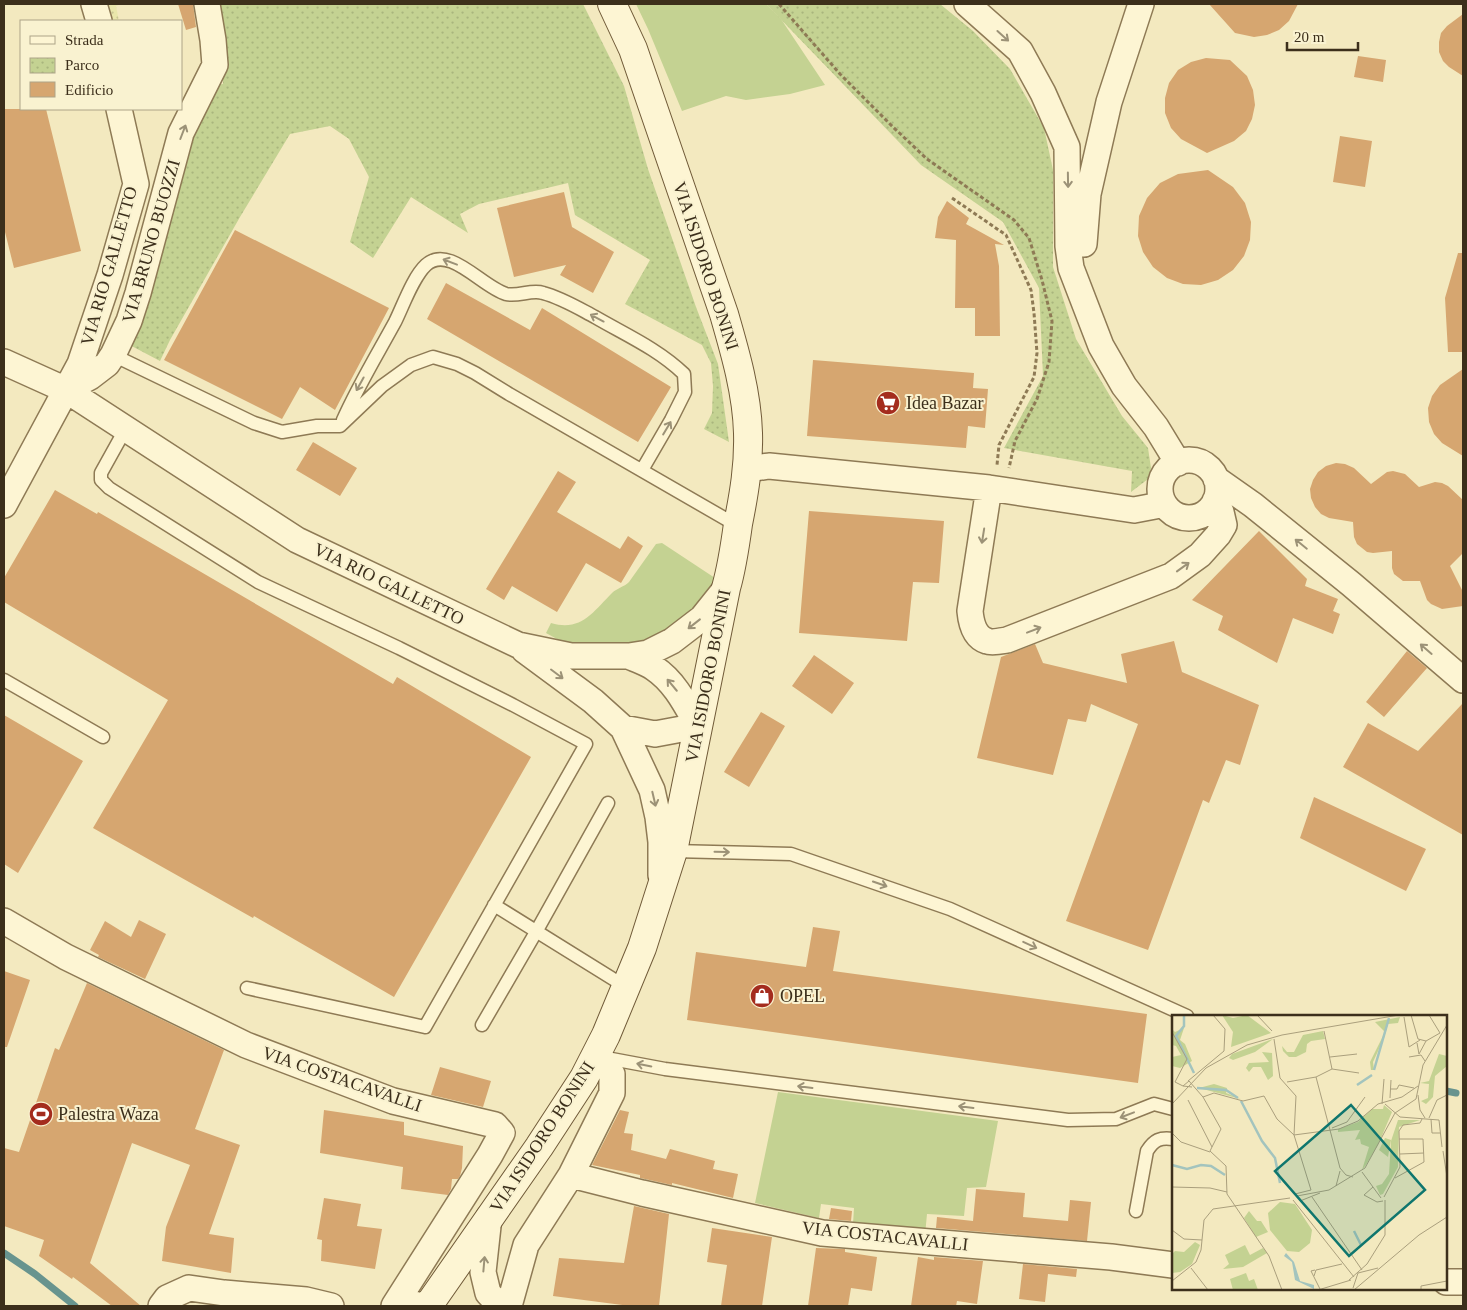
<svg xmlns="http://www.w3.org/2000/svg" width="1467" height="1310" font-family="Georgia,serif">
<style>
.farmland{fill:url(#farmland-dots)}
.green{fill:#c4d292}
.park{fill:url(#park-dots)}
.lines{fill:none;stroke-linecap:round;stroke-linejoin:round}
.stream{stroke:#68948e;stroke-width:7}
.building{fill:#d6a670}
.lane-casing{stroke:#8e7a55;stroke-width:15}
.street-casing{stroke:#8e7a55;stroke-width:28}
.secondary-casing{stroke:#705a38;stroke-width:30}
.path{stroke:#8e7a55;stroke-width:3;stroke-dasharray:4 2.5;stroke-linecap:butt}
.lane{stroke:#fdf5d3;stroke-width:12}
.street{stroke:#fdf5d3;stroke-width:25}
.secondary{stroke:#fdf5d3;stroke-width:28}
.oneway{stroke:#9c9277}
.labels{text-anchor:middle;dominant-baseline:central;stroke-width:4;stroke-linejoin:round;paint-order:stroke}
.street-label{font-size:18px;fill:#3c2f1b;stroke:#f9f2d0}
.poi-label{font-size:18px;fill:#3c2f1b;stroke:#f9f2d0;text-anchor:start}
.inset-river{fill:none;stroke:#a3c4be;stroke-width:2.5}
.inset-road{fill:none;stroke:#aa9f7d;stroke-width:1}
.view{fill:#0f766e;fill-opacity:0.15;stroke:#0f766e;stroke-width:2.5}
.inset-edge{fill:none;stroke:#3c2f1b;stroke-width:2.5}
</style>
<defs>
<pattern id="farmland-dots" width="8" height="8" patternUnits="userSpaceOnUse" patternTransform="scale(1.25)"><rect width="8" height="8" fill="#eae7ab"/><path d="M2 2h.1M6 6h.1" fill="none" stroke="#cac693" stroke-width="1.8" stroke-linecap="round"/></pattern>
<pattern id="park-dots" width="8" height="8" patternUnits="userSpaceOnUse" patternTransform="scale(1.25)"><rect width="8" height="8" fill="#c4d292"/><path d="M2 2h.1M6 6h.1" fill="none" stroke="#a9b57d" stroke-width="1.8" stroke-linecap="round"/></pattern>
</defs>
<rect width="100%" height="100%" fill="#f3e9bf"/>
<path class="farmland" d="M100,4H121L116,6L119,21H105Z"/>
<path class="green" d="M636,4H766L781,19L825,85L790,94L746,100L726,96L682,111L648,29Z
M662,543L715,578V582L701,602L676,631L624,650L566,644L546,633L551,623C581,632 593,612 612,593C617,588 624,587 629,582L656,544Z
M778,1092L998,1121L986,1187L967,1188L964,1216L927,1214L925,1235L853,1224L854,1208L821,1204L819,1218L755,1203Z"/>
<path class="park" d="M214,4H583L624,86L648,169L696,307L718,364L729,442L704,429L712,413L713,386L711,363L702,345L625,304L650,260L575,215L568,183L479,204L460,214L468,233L411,197L373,258L350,242L369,177L349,139L330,126L290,134L240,217L170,340L160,361L124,342L170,197L212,85L223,84L222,42Z
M766,4H940L973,31L1010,69L1044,128L1053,170V267L1076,339L1122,416L1148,448L1151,468L1148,479L1131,492L1132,471L1004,448L1043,376L1039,288L1003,222L921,165Z"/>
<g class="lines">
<path class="stream" d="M1446,1091L1456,1093
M4,1253L35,1274L75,1306"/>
</g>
<path class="building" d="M178,4H193L196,27L186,30Z
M1209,4H1298L1289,21L1279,30L1267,35L1254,37L1235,33Z
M1463,14V76L1449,67L1443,61L1439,52V42L1441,33L1447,26Z
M1358,56L1386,60L1383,82L1354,77Z
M1206,58L1230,60L1247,76L1253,90L1255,105L1252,119L1246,131L1234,141L1207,153L1181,139L1171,128L1165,113V98L1169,83L1178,70L1191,62Z
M4,109H46L81,251L14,268L4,228Z
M1340,136L1372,141L1365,187L1333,182Z
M1208,170L1233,187L1245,203L1251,222L1250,240L1244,256L1233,270L1218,280L1201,285L1183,284L1167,278L1153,267L1143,252L1138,236L1139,216L1147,198L1160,183L1178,174Z
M564,192L572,227L614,252L593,293L560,275L566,265L514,277L497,208Z
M947,201L969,218L966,224L1004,245L995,244L999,266L1000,336H975V308H955L956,240L935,238L938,217Z
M235,230L389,308L335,410L300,387L282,419L164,360Z
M1458,253H1463V352H1448L1445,298Z
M446,283L530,330L542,308L671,387L638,442L427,319Z
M813,360L974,373L973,388L988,389L985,428L968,426L966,448L807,436Z
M1463,369V456L1442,443L1434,434L1429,422L1428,408L1432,396L1440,385Z
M313,442L357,468L340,496L296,470Z
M1336,463L1345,464L1354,468L1371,484L1387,472L1393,471L1405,474L1419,487L1435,482L1442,483L1448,486L1463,500V553L1450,566L1463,592V606L1442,609L1431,604L1427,600L1420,581H1403L1394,574L1392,568V551L1373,553L1367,552L1357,544L1354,537L1353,522L1329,518L1321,514L1315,507L1311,498L1310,489L1313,480L1318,472L1326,466Z
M558,471L576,482L557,512L620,549L628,536L643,546L621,583L586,563L557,612L512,586L504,600L486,589Z
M55,490L97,514L98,512L393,684L397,677L531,757L394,997L254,916L253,918L93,828L168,700L4,602V578Z
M809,511L944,521L939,583L913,582L907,641L799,633Z
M1259,531L1307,579L1305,586L1338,599L1333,611L1340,614L1333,634L1293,618L1277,663L1218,630L1223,616L1192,600Z
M1174,641L1182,672L1259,705L1240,765L1226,760L1209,803L1203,800L1148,950L1066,921L1138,724L1091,704L1086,722L1068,719L1053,775L977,758L1001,657L1035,644L1043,663L1127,683L1121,654Z
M1407,651L1427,668L1384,717L1366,702Z
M814,655L854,683L832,714L792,686Z
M1463,703V835L1343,767L1368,723L1418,751Z
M761,712L785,726L749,787L724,772Z
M4,715L83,761L18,873L4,864Z
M1314,797L1426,849L1406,891L1300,838Z
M139,920L166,934L145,979L98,957L99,955L90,950L105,921L131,937Z
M813,927L840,931L833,971L1147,1014L1138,1083L687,1020L696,952L806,967Z
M4,971L30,980L7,1047H4Z
M87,983L224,1050L195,1129L240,1145L209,1234L234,1238L231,1273L162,1261L166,1227L190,1165L132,1143L90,1263L141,1306H112L73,1277L72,1279L39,1256L44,1240L4,1226V1148L19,1152L55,1048L59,1050Z
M440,1067L491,1081L483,1107L431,1095Z
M324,1110L404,1122V1135L463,1146L462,1168L460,1176L458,1179H452L451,1189L448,1195L401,1189L403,1167L320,1153Z
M620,1110L629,1112L624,1133L633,1134L631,1150L666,1159L670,1149L715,1161L713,1169L738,1174L733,1198L672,1183V1185L645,1179L640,1178V1175L592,1165Z
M976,1189L1025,1193L1023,1217L1068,1221L1070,1200L1091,1202L1087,1241L936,1228L937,1217L973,1221Z
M324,1198L361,1204L357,1226L382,1229L375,1269L321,1261L322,1240L317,1239Z
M634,1206L669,1214L659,1306H630L553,1296L559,1258L624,1263Z
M831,1208L852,1211L851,1221L829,1219Z
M712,1228L772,1237L762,1306H721L727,1265L707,1262Z
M816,1248L845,1249V1252L877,1257L872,1291L851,1288L848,1306H808Z
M918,1257L934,1260V1257L983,1261L977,1304L957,1301L956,1306H911Z
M1023,1264L1077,1269L1076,1277L1048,1274L1045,1302L1019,1299Z"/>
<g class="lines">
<g class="lane-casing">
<path id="lane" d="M113,355L254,423L282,432L317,426H340L382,386L411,365L433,357L457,364L475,373L509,394L738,526
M343,420C358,386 377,355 395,322C403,306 413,277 426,265C449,244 482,287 506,294C518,297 532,289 543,293C562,298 578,308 595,317C626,335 658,349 684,374L685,392L671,420L642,470
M126,428L101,473V480L109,488L258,582L399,648L513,705L586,744L425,1027L247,988
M4,680L103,737
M673,851L791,854L950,909L1187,1016
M494,905L626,987
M482,1025L536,932L608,803
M601,1057L665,1069L1068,1120L1116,1119L1154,1104L1173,1109
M1136,1211L1147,1151C1154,1140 1160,1137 1173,1139"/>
</g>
<g class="street-casing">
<path id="street" d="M94,4L99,21
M967,4L1020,51L1043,93L1067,147L1068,246L1071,268L1101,346L1124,386L1156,427L1178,463
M1084,244L1088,194L1109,102L1141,4
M4,362L66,390L297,540L518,645L571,656H629L648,653L672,641L702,618L726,588
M66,390L90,377L107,364L113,355L129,321L138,293L181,133L215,65L213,40L207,4
M1160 489a29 29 0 1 1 58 0a29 29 0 1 1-58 0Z
M748,469L769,466L989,488L1134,510L1155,506L1162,501
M1216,479L1253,505L1351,584L1463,680
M989,488L970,611C971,622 974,637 987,641C992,643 1001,641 1007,640L1171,576L1200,555L1218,535L1224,525L1221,512L1215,501
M4,505L80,364L110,275L136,184L119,109
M524,650L593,701L623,728L652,790L658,817L661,842V875
M623,728L655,734L698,726C686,705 675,682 654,668C647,663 637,660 629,656
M4,921L66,957L246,1045L393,1101L495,1125L502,1133L490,1155L394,1306
M571,1175L642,1193L822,1233L1111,1257L1173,1265
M489,1217L483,1272L488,1293L500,1306
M1446,1282H1463
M161,1306L167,1298L189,1288L224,1293L306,1300L331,1306
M509,1306L526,1245L571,1175L612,1093V1074L595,1056"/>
</g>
<g class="secondary-casing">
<path id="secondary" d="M400,1306H416
M428,1306L539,1147L584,1078L606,1035L642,948L673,851L726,588C732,567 735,546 738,524C744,494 749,465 748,433C747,393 735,352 724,314L633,49L612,4"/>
</g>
<path class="path" d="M779,4L840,74L893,127L927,159L1014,220L1029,238L1042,280L1052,321L1049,362L1037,399L1015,441L1009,468
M952,198L1006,235L1031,290L1034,313L1037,353L1034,377L999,445L997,465"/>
<use href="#lane" class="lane"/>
<use href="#street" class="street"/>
<use href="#secondary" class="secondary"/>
</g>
<defs><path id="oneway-shaft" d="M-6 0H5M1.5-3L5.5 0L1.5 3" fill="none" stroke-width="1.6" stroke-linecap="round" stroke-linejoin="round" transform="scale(1.25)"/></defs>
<g class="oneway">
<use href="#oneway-shaft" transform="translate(1003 36) rotate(42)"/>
<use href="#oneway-shaft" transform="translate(183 132) rotate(-69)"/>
<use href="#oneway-shaft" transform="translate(1068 180) rotate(89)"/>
<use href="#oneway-shaft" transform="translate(450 262) rotate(-159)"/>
<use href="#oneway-shaft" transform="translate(597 318) rotate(-152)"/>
<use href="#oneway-shaft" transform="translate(360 384) rotate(119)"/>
<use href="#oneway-shaft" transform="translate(667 428) rotate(-59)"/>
<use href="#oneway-shaft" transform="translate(983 536) rotate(99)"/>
<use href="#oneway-shaft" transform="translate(1301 544) rotate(-141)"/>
<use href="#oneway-shaft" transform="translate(1183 567) rotate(-36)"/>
<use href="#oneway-shaft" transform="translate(694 624) rotate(142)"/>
<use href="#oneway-shaft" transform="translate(1034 630) rotate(-21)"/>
<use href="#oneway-shaft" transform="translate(1426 649) rotate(-139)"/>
<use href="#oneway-shaft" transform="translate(557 674) rotate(37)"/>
<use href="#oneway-shaft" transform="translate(672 685) rotate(-130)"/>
<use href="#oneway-shaft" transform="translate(654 799) rotate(77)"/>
<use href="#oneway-shaft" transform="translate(722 852) rotate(1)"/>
<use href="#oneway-shaft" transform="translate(880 884) rotate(19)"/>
<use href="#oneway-shaft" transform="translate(1030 945) rotate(25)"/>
<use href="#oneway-shaft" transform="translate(644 1065) rotate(-169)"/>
<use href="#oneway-shaft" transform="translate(805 1087) rotate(-173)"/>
<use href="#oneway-shaft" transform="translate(966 1107) rotate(-173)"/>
<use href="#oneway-shaft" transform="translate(1127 1115) rotate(159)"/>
<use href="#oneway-shaft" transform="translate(484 1264) rotate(-85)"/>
</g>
<defs>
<g id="supermarket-disc" transform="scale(1.25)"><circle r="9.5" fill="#a42c1e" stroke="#f9f2d0"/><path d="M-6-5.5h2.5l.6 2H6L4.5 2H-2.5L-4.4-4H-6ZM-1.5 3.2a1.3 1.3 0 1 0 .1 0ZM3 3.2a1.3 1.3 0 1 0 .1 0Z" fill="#fff"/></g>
<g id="shop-disc" transform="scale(1.25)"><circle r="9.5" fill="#a42c1e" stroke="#f9f2d0"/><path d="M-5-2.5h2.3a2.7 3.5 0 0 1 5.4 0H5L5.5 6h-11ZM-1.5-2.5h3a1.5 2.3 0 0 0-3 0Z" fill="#fff"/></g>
<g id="stadium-disc" transform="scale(1.25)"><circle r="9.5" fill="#a42c1e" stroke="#f9f2d0"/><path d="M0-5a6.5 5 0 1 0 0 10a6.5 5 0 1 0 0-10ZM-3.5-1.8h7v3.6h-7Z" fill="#fff"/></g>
</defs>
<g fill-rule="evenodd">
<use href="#supermarket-disc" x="888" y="403"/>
<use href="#shop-disc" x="762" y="996"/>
<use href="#stadium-disc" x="41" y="1114"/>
</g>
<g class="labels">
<g class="street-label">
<text transform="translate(151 241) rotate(-74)">VIA BRUNO BUOZZI</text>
<text transform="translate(109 266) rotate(-74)">VIA RIO GALLETTO</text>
<text transform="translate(706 266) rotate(72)">VIA ISIDORO BONINI</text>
<text transform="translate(389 584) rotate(26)">VIA RIO GALLETTO</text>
<text transform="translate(708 676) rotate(-79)">VIA ISIDORO BONINI</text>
<text transform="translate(342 1079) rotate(19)">VIA COSTACAVALLI</text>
<text transform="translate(542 1137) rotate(-57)">VIA ISIDORO BONINI</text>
<text transform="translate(885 1236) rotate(6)">VIA COSTACAVALLI</text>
</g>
<g class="poi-label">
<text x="906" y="403">Idea Bazar</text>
<text x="780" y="996">OPEL</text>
<text x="58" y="1114">Palestra Waza</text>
</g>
</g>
<g transform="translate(1172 1015)">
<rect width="275" height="275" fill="#f3e9bf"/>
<path d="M228,2L226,8L216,9L212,23L201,47L202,55H199L198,47L213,17L203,7ZM42,69L55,73L54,78L69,84L27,73ZM213,123L219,125L216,142L207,135ZM108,187L123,189L140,215L138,228L127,237L115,236L98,215L96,198ZM23,227L28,230L20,249L8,257L0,258V239L3,236L12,237ZM73,230L78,240L91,233L95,238L71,252L51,254L57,249L53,240ZM74,258L77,266L82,264L86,275H61L58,264Z" fill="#c4d292"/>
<path d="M50,0L61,3L75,0L99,18L59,32L61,17ZM12,13L8,25L13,29L20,46L8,53L0,51V42L9,40L4,31L0,30V14L3,17ZM151,16L153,24L139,26L135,29L134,37L124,42H117L111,36L110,31L115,37H122L131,20ZM101,24L83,37L61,45L57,43L60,39ZM90,37L100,38L101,61L96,65L89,52H81L77,57L74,53L77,48L97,47Z" fill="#c4d292"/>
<path d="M267,39L275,41V51L263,61L261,82L254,89L249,86L256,83L257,69L248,68L257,66ZM212,90L220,97L206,130L194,150L190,155L197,132L189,129L188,124L183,125L188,115L166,117V114L186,107L200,94H211ZM226,105H248L227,112L226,152L211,179L208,180L204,171L210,169L217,159L219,126ZM77,196L85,206H89L96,217L84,222L72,203Z" fill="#c4d292"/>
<path d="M114,238L122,247L128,266L142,270V274L123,265L120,247L112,241Z" fill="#a3c4be"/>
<path class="inset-river" d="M12,0V11L4,21L22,58M202,55L217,3M185,70L200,60M25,73L54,75L66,83M69,86L90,126L103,143L108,168M0,150L15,154L29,150L39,151L53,160M182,216L189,230"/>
<path class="inset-road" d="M85,0L100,16M239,0L246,24L254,26L268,18M257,0L268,18M232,2L237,32L248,25M152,16L160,54M0,17L15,44L3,67L11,71M102,24L108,63L124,81L122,120L139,175L123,179M245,28L247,39L254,26M158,42L185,39M237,42L249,40L253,46M144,62L168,153L174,160L181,162M16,66L52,36L53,14L41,0M115,67L144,62L160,54L187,58M20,72L11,71L17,66L31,82L49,114L38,136L54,151L55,179L97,241L110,275M219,74H225L227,70L242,73M246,80L248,95L253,103M31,82L42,78L71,86L92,81L105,104L122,120M218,83L219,65M16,85L40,132M0,89L34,53L75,30L110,20L227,0M210,89L212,64M213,89L228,102L267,105L270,132M257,103L265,85L275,80M259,104L260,118H268M160,113L175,107L193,82M0,118L9,127L38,137M122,120L167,114L186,106L206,89L230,82L246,71M271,136L275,162M228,139L252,138M190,157L209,183M223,163L252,147L251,124H227M110,165L124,180M164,171L168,156M0,172L38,173L55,177M201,172L192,180L205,187L211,186M125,181L157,175L193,153L223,98L244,84L251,50L275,10M140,182L190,255M212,182L228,152L227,116L231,110L248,108L250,104M121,185L182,262M128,186L148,178M0,215L12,224L30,225M19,253L36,275M143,255L139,256L148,274M142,261L144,255L170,249M177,265L195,249L213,220V185M0,266L24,247L29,235L32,205L41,194L118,183M181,273L186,258L206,253M146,275L179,265M182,275L247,220L275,202M249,275V271L275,266"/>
<path class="view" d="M179,90L253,175L177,241L103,156Z"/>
<rect width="275" height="275" class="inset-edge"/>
</g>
<rect width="1467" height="1310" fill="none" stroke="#3c2f1b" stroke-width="10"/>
<rect x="20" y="20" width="162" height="90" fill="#f9f2d0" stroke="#ada488"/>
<rect x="30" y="36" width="25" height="8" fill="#fdf5d3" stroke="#ada488"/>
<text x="65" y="45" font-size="15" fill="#3c2f1b">Strada</text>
<rect x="30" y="58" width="25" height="15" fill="url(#park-dots)" stroke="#ada488"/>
<text x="65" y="70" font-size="15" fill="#3c2f1b">Parco</text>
<rect x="30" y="82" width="25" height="15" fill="#d6a670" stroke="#ada488"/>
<text x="65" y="95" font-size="15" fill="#3c2f1b">Edificio</text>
<path d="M1287 42v8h71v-8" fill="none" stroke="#3c2f1b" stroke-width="2.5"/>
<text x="1294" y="42" font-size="15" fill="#3c2f1b" stroke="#f9f2d0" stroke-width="4" paint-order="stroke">20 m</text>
</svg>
